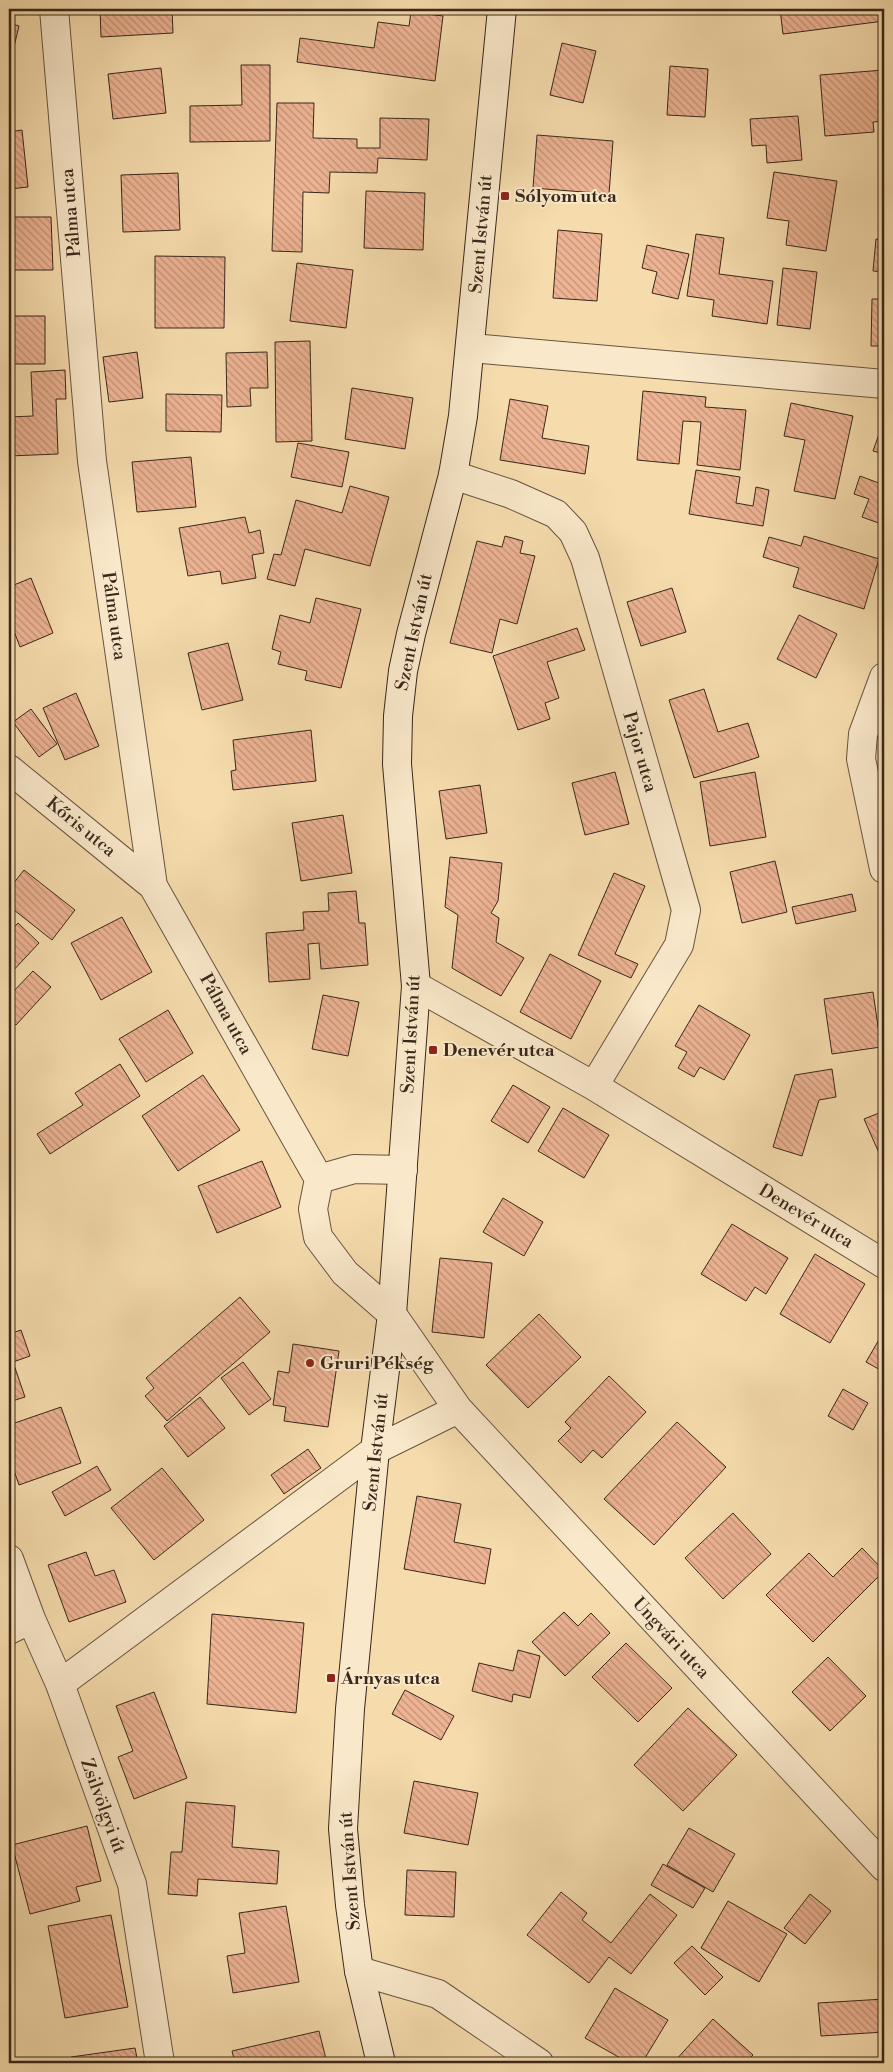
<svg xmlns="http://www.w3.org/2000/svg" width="893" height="2072" font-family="'Libre Bodoni',serif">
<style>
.building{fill:url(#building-back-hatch);stroke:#39271b}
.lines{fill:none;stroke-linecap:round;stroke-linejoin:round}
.street-casing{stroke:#685440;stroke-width:30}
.secondary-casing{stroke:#39271b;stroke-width:30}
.street{stroke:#f9e8ca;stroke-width:28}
.secondary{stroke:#f9e8ca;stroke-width:28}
.poi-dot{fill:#8f2418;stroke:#f9e8ca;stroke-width:2}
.labels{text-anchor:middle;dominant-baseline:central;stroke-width:4;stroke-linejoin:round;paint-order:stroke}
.poi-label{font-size:18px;font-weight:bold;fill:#39271b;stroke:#f9e8ca;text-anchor:start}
.street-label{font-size:18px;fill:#39271b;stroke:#f9e8ca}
</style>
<defs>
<pattern id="building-back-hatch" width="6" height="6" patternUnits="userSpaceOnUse" patternTransform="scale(1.25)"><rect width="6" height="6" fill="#eeb494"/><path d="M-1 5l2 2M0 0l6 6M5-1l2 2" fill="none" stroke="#c29278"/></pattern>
</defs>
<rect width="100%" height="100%" fill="#f6dcad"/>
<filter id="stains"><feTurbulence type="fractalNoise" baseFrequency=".004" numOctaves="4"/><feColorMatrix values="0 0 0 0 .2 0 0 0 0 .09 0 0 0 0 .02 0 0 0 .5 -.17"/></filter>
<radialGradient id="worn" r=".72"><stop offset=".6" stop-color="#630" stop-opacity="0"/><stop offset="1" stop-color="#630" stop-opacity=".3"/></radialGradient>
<path class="building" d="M100,9H172L173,33L101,37Z
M780,9H884V21L783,34Z
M411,12L443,16L435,81L297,62L300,38L374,48L378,22L409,26Z
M9,23L19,26L9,67Z
M562,43L596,51L583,103L550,95Z
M241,65H270V141L190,142V106L242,105Z
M670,66L708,69L705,117L667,115Z
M161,68L166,113L113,119L108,74Z
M884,70V121L873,122L874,132L825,136L820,75Z
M277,103H314L313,138L357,139V148H380V118L429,119L427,160L378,158L377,173L330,172L329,193L303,192L302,252L272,251Z
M798,116L802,160L767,163L766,145L752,146L750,119Z
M22,130L28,187L9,189V132Z
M537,135L613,141L609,194L533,188Z
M774,172L837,181L826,251L786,245L789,221L767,218Z
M178,173L180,230L123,232L121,175Z
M366,191L425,193L423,250L364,248Z
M9,217H51L53,270H9Z
M558,230L602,234L597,301L553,298Z
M696,234L724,238L719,274L773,281L767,324L712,316L714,300L687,296Z
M876,239L884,240V272L873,271Z
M647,245L689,254L678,299L652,293L657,272L642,268Z
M155,256L225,257L224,328H155Z
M297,263L353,270L346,328L290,321Z
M783,268L817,272L810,329L777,325Z
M872,299H884V346H871Z
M9,316H45V364H9Z
M310,341L312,441L276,442L275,342Z
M137,352L143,398L109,402L103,357Z
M267,352L268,388H250L251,406L227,407L226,353Z
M65,370L66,399H56L58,454L9,456V417L33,416L31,372Z
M352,388L413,398L405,449L345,439Z
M643,391L706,397L705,407L746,410L740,470L697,465L701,422L683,421L679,464L637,460Z
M166,394L222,395L221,432L166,431Z
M510,399L548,406L542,438L589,446L585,474L500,460Z
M791,403L853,416L835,499L794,491L805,440L784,436Z
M884,420V454L873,451Z
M298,443L349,452L342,487L291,477Z
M191,457L196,507L137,512L132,462Z
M696,470L740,477L736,503L753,506L756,487L769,490L763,526L689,514Z
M860,476L884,485V525L862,517L869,499L854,494Z
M350,486L389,497L370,566L305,549L295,586L267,579L274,554L281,555L296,500L342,513Z
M245,517L249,533L260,530L264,553L252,555L256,578L222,584L220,571L188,576L179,528Z
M505,536L523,541L520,553L535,556L517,624L500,619L492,653L450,643L477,541L502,547Z
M804,536L879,559L864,609L793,587L799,568L763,557L769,537L801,546Z
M31,578L53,633L20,647L9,618V587Z
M672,588L686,632L641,646L627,602Z
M316,598L361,609L341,688L305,680L307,671L278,664L281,652L272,649L280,615L310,623Z
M799,615L837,634L816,678L777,659Z
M577,628L585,650L547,662L559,698L545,703L550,719L518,730L493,656Z
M228,643L243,700L202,710L188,653Z
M704,689L718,732L748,723L759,757L694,778L669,700Z
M76,693L99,746L65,760L43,708Z
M31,709L57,744L39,757L13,722Z
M311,730L316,781L233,790L231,771L236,770L233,740Z
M615,772L629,824L585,835L572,783Z
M755,772L766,837L710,846L700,782Z
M480,785L487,833L446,839L439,791Z
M343,815L352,873L301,881L292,823Z
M450,857L502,863L498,901L491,913L499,918L496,942L524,958L501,996L452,968L458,915L445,907Z
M775,861L787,912L742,923L730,872Z
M24,870L75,910L52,940L9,906V889Z
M614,873L645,886L615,954L638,964L631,978L578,955Z
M356,891L359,923H365L368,965L321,969L319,943L308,944L310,979L269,982L266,933L304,930L303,912L329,911L328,893Z
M852,894L856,911L796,924L792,907Z
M122,917L152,972L101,1000L71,943Z
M18,923L39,943L10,974L9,933Z
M550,954L601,981L571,1039L520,1012Z
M33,971L51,987L16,1025L9,1019V996Z
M873,992L881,1047L832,1054L824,999Z
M323,995L359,1002L348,1056L312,1049Z
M699,1005L750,1035L724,1080L700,1067L694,1077L678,1068L687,1052L675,1046Z
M168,1010L193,1053L146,1082L119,1039Z
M120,1064L140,1096L50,1154L37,1134L83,1105L75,1093Z
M832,1069L836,1097L819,1100L802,1156L773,1147L795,1075Z
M203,1075L240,1130L178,1171L142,1116Z
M513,1085L550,1107L528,1143L491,1121Z
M563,1108L609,1135L584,1178L538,1151Z
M884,1111V1151L879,1153L864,1119Z
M262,1161L281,1207L217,1233L198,1186Z
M503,1198L543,1222L524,1256L483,1232Z
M732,1224L788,1258L766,1294L755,1287L746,1301L701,1274Z
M815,1254L865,1284L830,1343L780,1314Z
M440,1258L492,1263L484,1338L432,1332Z
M240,1297L270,1332L167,1421L145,1396L154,1388L146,1378Z
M539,1314L581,1357L528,1408L486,1365Z
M21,1330L30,1356L13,1362L25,1397L9,1402V1334Z
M884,1331V1372L866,1362Z
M293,1344L339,1351L328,1427L284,1421L286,1407L273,1405L278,1371L289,1373Z
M243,1362L271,1399L249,1415L221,1378Z
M609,1376L646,1412L602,1458L593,1450L581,1463L558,1441L571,1428L565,1422Z
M843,1389L868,1403L853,1430L828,1416Z
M200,1397L225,1428L188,1457L164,1426Z
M61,1407L81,1463L19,1485L9,1456V1425Z
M677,1422L726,1467L654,1545L604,1499Z
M308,1449L321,1468L284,1494L271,1475Z
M97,1466L111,1490L65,1516L52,1492Z
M162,1468L204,1520L154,1560L111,1508Z
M417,1496L461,1504L454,1542L491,1549L485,1584L404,1569Z
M733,1513L771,1554L723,1599L685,1558Z
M862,1548L884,1571L813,1642L766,1595L809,1553L833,1577Z
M86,1552L95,1576L114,1570L126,1602L69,1622L48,1565Z
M564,1612L578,1626L591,1613L610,1633L565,1676L532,1642Z
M212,1614L304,1623L296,1713L207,1704Z
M626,1643L672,1688L638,1722L592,1677Z
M518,1650L540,1656L530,1698L513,1694L512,1702L472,1691L479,1663L513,1671Z
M828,1657L866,1696L830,1731L792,1692Z
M405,1690L454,1716L441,1740L392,1714Z
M154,1692L187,1778L134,1799L118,1757L133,1751L116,1706Z
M688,1708L737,1755L683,1811L634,1765Z
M414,1781L478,1793L468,1845L404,1833Z
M186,1802L235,1806L232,1847L279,1851L277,1884L198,1879L197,1896L168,1894L171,1852H182Z
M87,1826L101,1881L76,1887L80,1901L30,1914L12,1845Z
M689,1828L735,1854L713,1892L667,1865Z
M663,1864L705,1888L693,1908L651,1885Z
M407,1870L456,1872L454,1917L405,1915Z
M561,1892L587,1913L582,1920L611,1943L650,1894L677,1915L631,1974L609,1957L589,1983L527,1935Z
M810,1894L831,1911L805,1944L784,1928Z
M728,1901L787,1934L759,1982L701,1948Z
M286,1906L299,1982L233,1993L227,1956L245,1953L239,1913Z
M111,1915L128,2007L65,2018L48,1926Z
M692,1946L723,1977L705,1995L674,1963Z
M615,1988L668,2020L642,2063H629L585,2038Z
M884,1999V2032L821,2036L818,2003Z
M713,2019L753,2055L748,2060L752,2063L674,2062Z
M319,2031L327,2063H235L232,2051Z
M135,2048L138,2063H72L71,2057Z"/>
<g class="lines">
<g class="street-casing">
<path id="street" d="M54,9L92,461L153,886L319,1179L313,1209L318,1237L345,1273L392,1314L458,1409L884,1867
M471,348L884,384
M453,475L511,494L556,514L573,532L585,558L686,910L679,945L594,1086
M884,677L863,734L861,759L884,869
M9,769L153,886
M416,986L594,1086L884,1264
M319,1179L354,1169L403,1170
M9,1559L31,1619L60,1684L132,1884L160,2063
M9,1630L31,1619
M60,1684L375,1450L458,1409
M359,1971L438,1994L539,2063"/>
</g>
<g class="secondary-casing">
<path id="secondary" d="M381,2063L359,1971L350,1905L343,1829L350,1709L375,1450L392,1314L416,986L397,764L398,716L403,671L411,634L453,475L463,416L502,9"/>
</g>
<use href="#street" class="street"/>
<use href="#secondary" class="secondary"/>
</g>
<g class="poi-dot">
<rect x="500" y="191" width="10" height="10" rx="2.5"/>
<rect x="428" y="1045" width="10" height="10" rx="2.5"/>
<circle cx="310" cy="1363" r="5"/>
<rect x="326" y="1673" width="10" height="10" rx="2.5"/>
</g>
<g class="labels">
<g class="poi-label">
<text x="515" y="196">Sólyom utca</text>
<text x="443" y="1050">Denevér utca</text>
<text x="320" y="1363">Gruri Pékség</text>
<text x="341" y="1678">Árnyas utca</text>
</g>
<g class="street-label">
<text transform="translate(71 213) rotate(-95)">Pálma utca</text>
<text transform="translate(481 234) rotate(-85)">Szent István út</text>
<text transform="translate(114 616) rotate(82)">Pálma utca</text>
<text transform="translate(414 632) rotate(-78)">Szent István út</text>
<text transform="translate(640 752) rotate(74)">Pajor utca</text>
<text transform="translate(81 827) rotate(39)">Kőris utca</text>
<text transform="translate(226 1014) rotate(61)">Pálma utca</text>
<text transform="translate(411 1034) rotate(-87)">Szent István út</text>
<text transform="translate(806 1216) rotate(31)">Denevér utca</text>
<text transform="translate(376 1452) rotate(-84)">Szent István út</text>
<text transform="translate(671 1638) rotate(47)">Ungvári utca</text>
<text transform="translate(103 1806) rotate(70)">Zsilvölgyi út</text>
<text transform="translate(350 1871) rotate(-94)">Szent István út</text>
</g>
</g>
<rect width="893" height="2072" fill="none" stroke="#f6dcad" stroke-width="30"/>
<rect x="10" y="10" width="873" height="2052" fill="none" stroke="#39271b" stroke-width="2.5"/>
<rect x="15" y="15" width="863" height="2042" fill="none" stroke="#39271b"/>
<rect width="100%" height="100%" filter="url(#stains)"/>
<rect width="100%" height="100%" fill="url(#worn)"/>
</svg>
